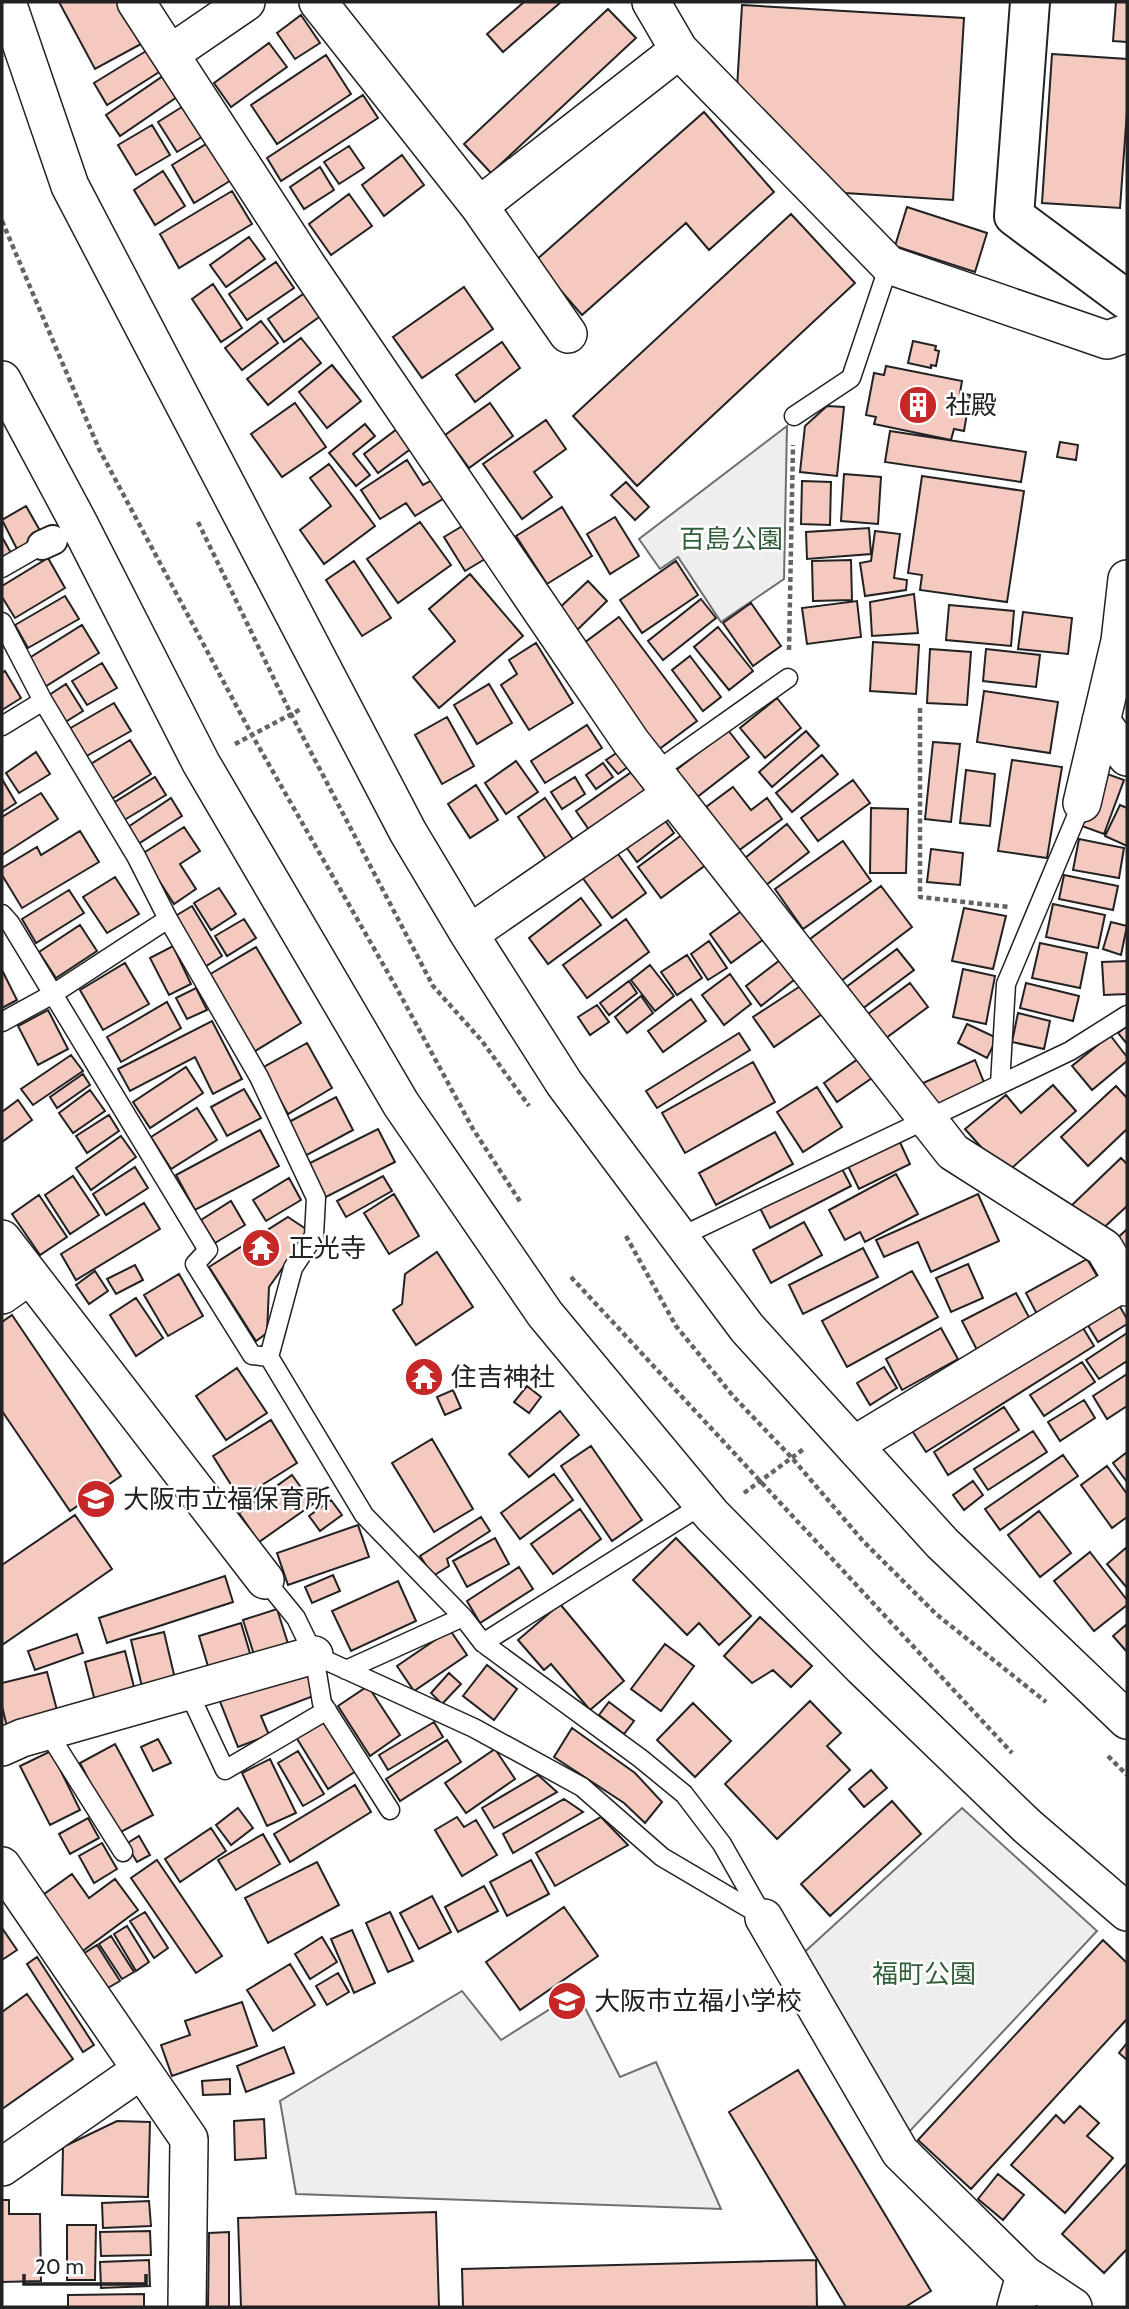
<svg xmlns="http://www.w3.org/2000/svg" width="1129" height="2309" font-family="Cabin,'Noto Sans JP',sans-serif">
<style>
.green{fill:#eee;stroke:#6f6f6f;stroke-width:2}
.building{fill:#f3c9c0;stroke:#222;stroke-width:2}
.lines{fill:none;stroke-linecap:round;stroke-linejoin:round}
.service-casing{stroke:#222;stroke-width:21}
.pedestrian-casing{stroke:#222;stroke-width:32}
.minor-casing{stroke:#222;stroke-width:40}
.tertiary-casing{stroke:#222;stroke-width:42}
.path{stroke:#646464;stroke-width:4.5;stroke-dasharray:5 3.5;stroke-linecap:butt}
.service{stroke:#fff;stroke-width:18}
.pedestrian{stroke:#fff;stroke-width:28}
.minor{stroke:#fff;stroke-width:37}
.tertiary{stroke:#fff;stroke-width:38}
.labels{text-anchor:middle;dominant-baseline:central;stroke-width:5;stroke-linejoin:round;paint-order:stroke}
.poi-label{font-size:26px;fill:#222;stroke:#fff;text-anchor:start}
.park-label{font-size:26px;fill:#2f5e38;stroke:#fff}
</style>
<rect width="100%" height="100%" fill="#fff"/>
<path class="green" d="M787,426L784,579L721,622L678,557L660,569L639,539Z
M962,1808L1097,1931L909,2132L798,1958Z
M462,1991L501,2040L577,1992L620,2077L656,2062L721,2209L296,2194L280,2101Z"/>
<path class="building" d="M59,2H118L141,44L95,69Z
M524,2H561L503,52L487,34Z
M1116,2H1127V42L1113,41Z
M742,5L964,18L953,200L845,193L737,88Z
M608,9L636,38L491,173L464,144Z
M301,15L320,43L295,59L277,33Z
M269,43L287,67L231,107L214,83Z
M151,48L164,69L107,105L94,83Z
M1052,54L1127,59V111L1120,208L1042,203Z
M326,55L351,94L277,144L251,105Z
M163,76L177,97L120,136L106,115Z
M363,95L378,118L281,181L267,158Z
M185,105L205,135L177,152L158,122Z
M704,112L774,192L709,250L686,223L582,315L535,261Z
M152,125L170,155L136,175L118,145Z
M211,141L233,179L194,203L172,165Z
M349,146L364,168L339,184L324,162Z
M402,155L424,185L384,216L362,185Z
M320,167L334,190L304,209L290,187Z
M163,171L185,206L155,225L134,190Z
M232,191L252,224L179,268L160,234Z
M349,194L372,226L331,255L309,224Z
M907,207L987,233L975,272L895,246Z
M791,214L855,283L637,486L573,416Z
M249,237L265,259L226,287L210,265Z
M276,262L294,288L247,320L229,294Z
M213,284L242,328L221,342L192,299Z
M464,287L493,329L422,378L393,337Z
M306,292L322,315L284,342L268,319Z
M261,321L278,343L242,370L225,348Z
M301,338L321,363L268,405L247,379Z
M913,341L936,346L935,350L939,351L936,366L931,365V368L908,363Z
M502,342L520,368L475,402L456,375Z
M332,365L361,401L327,428L299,392Z
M886,366L962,381L960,393L970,395L964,431L954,429L951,440L874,424L876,417L866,415L874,373L884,375Z
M295,403L326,447L282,477L251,434Z
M490,403L513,436L469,468L445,435Z
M827,406L844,407L837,476L800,472L805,426Z
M546,420L566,449L534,472L552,497L522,519L483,464Z
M365,424L375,436L353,454L370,475L356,486L329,453Z
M401,426L416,445L378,473L364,454Z
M890,431L1026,452L1021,482L885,462Z
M1060,442L1078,445L1076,460L1057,457Z
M407,460L423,485L434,479L446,497L415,516L406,503L380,519L361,490Z
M329,464L375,526L324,564L300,530L331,506L310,478Z
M844,474L881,477L878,524L841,521Z
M922,476L1024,491L1007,602L920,590L922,575L908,573Z
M802,481L831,482L830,525L801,524Z
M626,482L649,507L635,520L611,495Z
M26,506L43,536L18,551L2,520Z
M562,507L592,556L547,584L516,536Z
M615,517L639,556L610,574L587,534Z
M420,522L451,565L398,603L367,559Z
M469,522L490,556L465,571L444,537Z
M869,528L871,554L807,559L806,532Z
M875,531L900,534L894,578L907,580L906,590L865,596L860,563L871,561Z
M2,537L11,553L2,559Z
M48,558L65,588L15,618L2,597V586Z
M851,560L852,600L813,601L812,561Z
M354,561L391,618L362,636L326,580Z
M676,561L698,595L642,633L620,600Z
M470,574L523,636L439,708L413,677L455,641L429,609Z
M588,581L607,601L573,634L554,613Z
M914,594L918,633L872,636L870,602Z
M65,596L79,619L28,648L15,625Z
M701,599L716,618L663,660L648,641Z
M857,601L861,637L807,644L802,608Z
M751,603L781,646L753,666L723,623Z
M949,605L1014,611L1011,646L946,640Z
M1023,612L1072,618L1068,654L1018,649Z
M619,617L697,721L658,750L580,646Z
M82,625L99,653L43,688L26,660Z
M718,627L753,671L729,690L694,647Z
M873,642L919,645L916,694L870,691Z
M536,643L573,703L529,730L501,685L517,674L509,660Z
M930,649L971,652L967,705L927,703Z
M986,649L1040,655L1036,687L983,681Z
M690,656L721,697L703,711L672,670Z
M102,663L117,688L87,705L72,681Z
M5,671L21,698L2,710V673Z
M66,684L83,711L62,724L46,697Z
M489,684L512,723L477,744L454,705Z
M984,691L1058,702L1050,753L977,742Z
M777,698L801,728L765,758L740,728Z
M114,703L131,731L83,758L67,730Z
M447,717L474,766L442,784L415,735Z
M587,725L602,748L545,783L531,761Z
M728,730L749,757L692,801L671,774Z
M806,731L819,746L772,787L759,772Z
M130,740L151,774L110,800L89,765Z
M933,742L960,744L951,822L925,819Z
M621,750L632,764L618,774L606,760Z
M36,752L50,774L19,793L6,773Z
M822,755L838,774L792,812L776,793Z
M1012,760L1062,767L1047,858L998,851Z
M516,761L538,792L506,814L485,783Z
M603,763L613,777L596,789L586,775Z
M966,770L995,774L990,826L960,823Z
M633,771L651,797L594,837L576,811Z
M1099,771L1124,780L1104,834L1079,825Z
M155,777L166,795L121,822L110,805Z
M575,777L585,794L562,809L551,792Z
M2,779L16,803L2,812Z
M853,780L870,803L818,841L801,818Z
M476,785L498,820L470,838L448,804Z
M733,787L751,810L767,798L782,819L738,851L706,807Z
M41,793L58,819L2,855V817Z
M171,798L182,816L138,844L128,827Z
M545,798L576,844L548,862L518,817Z
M1120,805L1127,808V846L1105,836Z
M871,808L908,809L906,873H870Z
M659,812L674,833L637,862L621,840Z
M787,824L809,852L766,885L745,858Z
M184,827L200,851L180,864L196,889L174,904L142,854Z
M80,831L99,862L22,908L2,875V868L37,847L41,855Z
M683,834L707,864L661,898L638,867Z
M1079,839L1124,848L1119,878L1073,870Z
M843,841L871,881L803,929L775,889Z
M613,847L646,893L612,918L579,873Z
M931,849L963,853L960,885L927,882Z
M1064,875L1118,886L1113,910L1059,899Z
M115,877L139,914L107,933L83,897Z
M881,886L912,927L841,981L810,939Z
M219,888L236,914L211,930L194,903Z
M69,890L84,913L36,943L22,919Z
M581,898L601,925L548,964L529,938Z
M1053,904L1105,915L1098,948L1046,937Z
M192,906L222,956L203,968L172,918Z
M747,907L768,936L731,963L710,934Z
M964,908L1006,916L993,969L952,961Z
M244,919L256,938L227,956L215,936Z
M626,919L649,952L587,998L563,965Z
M1111,922L1127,926L1121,955L1103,949Z
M80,925L97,951L56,978L39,952Z
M709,941L727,968L708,980L691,954Z
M1040,943L1087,953L1080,988L1032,978Z
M173,946L191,984L169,995L150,958Z
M256,947L301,1023L252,1053L207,976Z
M897,949L914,970L858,1012L841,991Z
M687,955L702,978L677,995L661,972Z
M784,957L799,976L761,1006L746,986Z
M1127,961V994L1104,995L1102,962Z
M125,963L149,1004L103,1030L80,990Z
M650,965L674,996L655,1011L631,980Z
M963,969L995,976L986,1024L953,1017Z
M2,970L17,1000L2,1008Z
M730,974L751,1004L724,1025L702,995Z
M629,981L637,993L609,1015L600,1003Z
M805,983L825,1012L774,1047L753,1017Z
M910,983L928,1007L882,1041L864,1017Z
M1026,983L1079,996L1073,1021L1020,1008Z
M196,988L207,1010L187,1019L176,998Z
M641,996L653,1013L627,1033L615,1017Z
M691,999L706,1021L663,1052L648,1031Z
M167,1002L181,1028L121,1062L107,1037Z
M597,1005L609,1022L590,1035L578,1017Z
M48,1010L68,1049L38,1065L18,1026Z
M1018,1013L1050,1021L1044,1049L1012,1042Z
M212,1021L242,1079L213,1094L195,1057L130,1091L118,1069Z
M967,1024L997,1038L987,1058L958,1043Z
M1127,1026V1044L1118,1033Z
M739,1033L750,1050L657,1108L646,1091Z
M1110,1035L1127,1057V1061L1092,1090L1072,1066Z
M307,1043L332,1088L288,1114L262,1068Z
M71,1055L83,1071L33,1105L21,1089Z
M858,1059L872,1078L837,1102L824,1083Z
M975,1060L985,1085L934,1108L923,1083Z
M753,1062L775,1102L685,1153L662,1113Z
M186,1067L203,1093L150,1128L133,1102Z
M83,1074L90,1085L57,1108L50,1097Z
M1053,1085L1076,1111L1005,1174L965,1129L1006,1095L1021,1113Z
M1116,1086L1127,1098V1129L1088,1166L1061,1137Z
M817,1087L842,1127L803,1152L777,1112Z
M244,1089L261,1118L227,1136L211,1107Z
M90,1090L105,1111L73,1133L59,1113Z
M336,1097L353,1130L305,1156L287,1123Z
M18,1100L32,1120L2,1142V1112Z
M197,1108L217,1140L171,1169L151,1137Z
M109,1115L119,1131L87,1153L76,1136Z
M378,1129L395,1162L324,1198L308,1164Z
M260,1130L279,1166L195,1210L176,1175Z
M775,1132L793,1164L716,1205L699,1173Z
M121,1136L136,1157L91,1190L76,1168Z
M898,1138L910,1164L859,1189L847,1164Z
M1121,1158L1127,1164V1206L1098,1233L1072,1205Z
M840,1165L851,1186L770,1228L759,1206Z
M135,1167L148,1188L106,1215L93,1194Z
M896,1174L918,1214L865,1242L860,1232L845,1240L829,1210Z
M73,1176L99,1215L70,1234L45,1195Z
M383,1176L392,1191L346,1217L337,1201Z
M289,1178L301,1200L266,1221L253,1200Z
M394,1194L419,1236L389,1254L364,1213Z
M978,1194L999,1241L931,1272L918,1242L884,1257L876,1240Z
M39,1195L67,1237L40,1255L12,1214Z
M231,1201L245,1225L215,1243L201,1220Z
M144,1203L160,1229L76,1280L61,1254Z
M288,1217L309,1231L269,1287L267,1333L256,1341L209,1267Z
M804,1222L822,1255L771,1283L753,1250Z
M1127,1229V1264L1110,1245Z
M863,1248L878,1277L803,1314L789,1285Z
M437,1252L473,1307L416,1345L393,1310L402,1304L405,1274Z
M1087,1259L1102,1284L1039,1318L1026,1293Z
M968,1264L983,1298L951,1312L936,1278Z
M135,1265L143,1280L116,1294L107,1279Z
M95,1271L108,1291L89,1304L76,1285Z
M912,1271L938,1317L847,1367L822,1321Z
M179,1274L203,1316L168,1336L144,1295Z
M1016,1293L1031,1321L977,1350L962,1321Z
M136,1298L163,1338L136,1356L110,1315Z
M1115,1298L1127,1319V1324L1098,1342L1083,1317Z
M12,1315L121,1476L70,1511L2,1411V1322Z
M1077,1318L1094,1346L926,1452L907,1423Z
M941,1328L958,1359L902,1390L886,1359Z
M1127,1333V1361L1099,1379L1086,1360Z
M1082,1362L1095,1382L1044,1416L1030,1395Z
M884,1367L897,1388L870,1405L857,1383Z
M237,1368L267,1413L226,1440L196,1396Z
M1127,1374V1406L1107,1419L1093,1396Z
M527,1386L541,1397L529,1413L514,1402Z
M453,1390L461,1408L445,1415L437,1397Z
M1084,1400L1095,1418L1060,1441L1048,1422Z
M1004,1407L1019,1430L948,1475L934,1452Z
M560,1411L579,1435L529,1477L509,1454Z
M271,1420L297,1463L240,1499L213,1456Z
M1033,1431L1047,1452L988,1490L974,1469Z
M432,1439L473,1509L434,1532L392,1463Z
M591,1446L642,1520L612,1541L561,1466Z
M1127,1452V1482L1113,1463Z
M1063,1455L1078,1476L1000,1530L985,1509Z
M1107,1466L1127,1494V1517L1112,1528L1081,1485Z
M554,1474L573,1500L520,1539L501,1513Z
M292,1475L313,1504L259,1542L239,1513Z
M973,1481L983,1495L964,1510L953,1495Z
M331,1500L342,1515L320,1531L309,1516Z
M580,1509L601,1539L553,1574L531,1544Z
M1039,1511L1071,1553L1040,1577L1008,1535Z
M75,1515L112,1569L2,1645V1565Z
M481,1517L490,1531L447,1559L449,1566L433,1576L420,1556Z
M358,1525L369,1557L288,1585L277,1553Z
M495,1538L509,1564L467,1587L453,1561Z
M676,1538L751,1616L719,1645L699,1623L687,1635L633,1580Z
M1127,1547V1588L1107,1564Z
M1090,1552L1127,1600V1605L1094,1631L1054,1581Z
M519,1567L533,1589L480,1623L467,1601Z
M333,1575L340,1591L312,1603L305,1587Z
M225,1576L233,1602L107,1643L99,1618Z
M398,1581L416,1621L351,1651L332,1611Z
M560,1604L624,1681L590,1710L551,1664L544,1670L518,1640Z
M277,1609L290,1650L256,1661L243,1620Z
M760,1617L812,1666L791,1687L773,1670L752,1683L724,1656Z
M241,1623L252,1660L210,1673L199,1636Z
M1127,1624V1652L1113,1636Z
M450,1630L467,1655L414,1691L397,1666Z
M164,1632L176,1683L143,1691L131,1640Z
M77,1634L83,1653L35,1670L28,1651Z
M665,1644L694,1666L661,1711L631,1689Z
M125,1651L137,1699L97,1709L85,1662Z
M487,1665L517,1689L494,1720L463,1696Z
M305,1666L316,1695L261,1716L269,1735L238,1747L219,1699Z
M47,1672L58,1714L7,1727L2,1706V1683Z
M449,1673L461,1684L442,1704L431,1693Z
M368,1686L400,1735L370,1756L338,1706Z
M810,1701L841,1733L827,1746L850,1770L777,1839L725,1784Z
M609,1702L634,1721L624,1734L599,1715Z
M693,1703L731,1741L695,1777L657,1740Z
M323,1719L356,1771L328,1789L296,1737Z
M434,1722L443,1737L388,1770L379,1755Z
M572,1728L635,1773L662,1802L645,1823L624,1803L554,1757Z
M158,1739L171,1763L153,1771L141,1747Z
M447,1740L461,1762L400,1801L386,1779Z
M115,1744L153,1815L117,1834L80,1763Z
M495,1749L515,1779L466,1813L445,1783Z
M51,1751L80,1810L50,1825L20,1766Z
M298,1751L324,1794L303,1806L278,1763Z
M270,1759L296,1813L267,1826L242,1773Z
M871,1770L887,1788L864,1807L849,1789Z
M538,1775L557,1792L494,1828L482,1808Z
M355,1785L371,1812L290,1862L274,1834Z
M564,1799L583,1812L513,1853L503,1834Z
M892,1801L921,1834L830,1916L801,1884Z
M238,1808L253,1828L231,1845L216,1825Z
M457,1817L464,1827L476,1820L497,1855L462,1876L435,1830Z
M601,1817L628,1845L555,1886L536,1853Z
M88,1818L99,1838L70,1854L59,1834Z
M211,1828L226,1851L180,1882L165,1859Z
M263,1834L280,1864L236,1890L218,1860Z
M139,1836L150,1855L137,1862L126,1844Z
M102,1843L117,1869L94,1883L79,1856Z
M157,1860L222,1956L196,1973L131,1878Z
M531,1860L549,1894L507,1916L490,1882Z
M317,1862L339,1905L268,1943L245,1898Z
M72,1874L89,1898L115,1879L138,1910L80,1953L40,1897Z
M484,1886L498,1911L458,1932L445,1907Z
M432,1896L451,1932L419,1949L400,1913Z
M564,1907L598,1956L520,2010L486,1962Z
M145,1912L168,1948L154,1958L130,1921Z
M390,1912L413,1961L388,1972L366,1923Z
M127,1926L149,1962L136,1971L114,1934Z
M2,1928L17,1950L2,1960Z
M352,1930L375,1983L354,1993L331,1939Z
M111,1936L134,1972L122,1979L99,1944Z
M322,1937L337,1962L310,1979L295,1954Z
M1103,1940L1127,1963V2019L971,2189L918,2140Z
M97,1945L120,1981L106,1989L83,1954Z
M37,1957L94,2045L83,2052L27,1964Z
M290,1964L315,2005L273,2031L247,1990Z
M338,1973L349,1992L327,2005L316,1986Z
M27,1994L73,2059L2,2109V2012Z
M242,2002L257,2046L172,2076L161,2045L190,2035L185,2021Z
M1127,2043V2060L1119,2053Z
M284,2047L294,2073L246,2092L237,2066Z
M798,2070L931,2291L905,2307H846L729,2112Z
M230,2079V2094L203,2095L202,2081Z
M1080,2106L1099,2123L1087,2136L1113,2158L1065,2213L1011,2165L1056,2115L1064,2123Z
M264,2119L266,2158L235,2160L234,2121Z
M117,2121L150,2122L148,2197L62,2195L63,2147Z
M1127,2163V2249L1104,2273L1062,2234Z
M998,2174L1024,2195L1003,2220L978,2199Z
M2,2200H9V2214H40L41,2281L2,2282Z
M149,2201L151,2226L103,2228L102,2203Z
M436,2212L439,2307H241L238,2218Z
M67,2225H96L95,2280H67Z
M150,2231L151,2255L101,2256L100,2232Z
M229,2232V2307H208L209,2233Z
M149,2260L150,2286L101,2288L100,2262Z
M816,2260L817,2307H463L462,2269Z
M144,2294V2307H68V2295Z"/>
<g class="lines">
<g class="service-casing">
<path id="service" d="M794,416L851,378L889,265
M2,568L42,545
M2,622L43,701L136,856L168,919L259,1077L316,1198L314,1236L293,1268L269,1357
M2,726L43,701
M655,772L788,678
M2,914L10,923L208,1250L195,1264L252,1355L269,1357L364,1515L463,1617L483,1643L640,1758L684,1794L722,1844L764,1918
M2,1022L53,994L168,919
M1000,1084L1006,984L1082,803
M680,1237L1070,1051L1127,1015
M265,1580L296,1618L314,1655L322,1703L390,1810
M483,1643L702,1505
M314,1655L474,1728L582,1787L662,1857L762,1916
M346,1670L463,1617
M188,1691L225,1770L327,1710
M47,1731L123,1852"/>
</g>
<g class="pedestrian-casing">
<path id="pedestrian" d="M42,545L53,540"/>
</g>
<g class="minor-casing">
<path id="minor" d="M7,2L70,186L408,832L469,934L564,1083L747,1328L942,1543L1127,1720
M136,2L308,267L631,742L953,1152L1104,1248L1127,1287
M318,2L479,206L568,334
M651,2L679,50L889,265L1107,340L1127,333
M170,54L246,2
M479,206L679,50
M2,380L78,522L201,763L401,1104L545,1314L712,1515L862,1667L1027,1826L1127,1912
M1101,721L1127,757
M1082,803L1120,641L1127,579
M469,934L672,794
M2,1239L265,1580
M2,1295L29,1276
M854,1445L1124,1282
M2,1747L22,1738L314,1655
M2,1866L189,2139L187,2307
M764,1918L900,2152L1025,2275L1073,2307
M2,2167L141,2070
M1016,2307L1025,2275"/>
</g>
<g class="tertiary-casing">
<path id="tertiary" d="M1030,2L1014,216L1127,300"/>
</g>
<path class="path" d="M2,221L99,449L252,735L396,987L473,1129L521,1203
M198,522L291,714L433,986L482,1041L529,1106
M789,650L793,445
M920,708V897L1009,907
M235,744L301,709
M626,1236L676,1326L733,1396L792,1458L863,1541L936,1614L1046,1702
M571,1277L1012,1753
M744,1493L805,1448
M1108,1756L1127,1775"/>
<use href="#service" class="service"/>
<use href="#pedestrian" class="pedestrian"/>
<use href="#minor" class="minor"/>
<use href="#tertiary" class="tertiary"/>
</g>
<defs>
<g id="building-disc" transform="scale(2.0125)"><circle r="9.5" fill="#c62828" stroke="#fff"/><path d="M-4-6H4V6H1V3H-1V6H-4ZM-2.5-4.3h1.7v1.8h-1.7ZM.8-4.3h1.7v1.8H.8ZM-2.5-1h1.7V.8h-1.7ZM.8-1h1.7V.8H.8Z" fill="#fff"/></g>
<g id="temple-disc" transform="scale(2.0125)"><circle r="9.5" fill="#c62828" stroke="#fff"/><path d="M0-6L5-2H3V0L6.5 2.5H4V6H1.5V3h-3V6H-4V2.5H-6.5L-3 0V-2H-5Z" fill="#fff"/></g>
<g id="school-disc" transform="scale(2.0125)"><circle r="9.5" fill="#c62828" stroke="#fff"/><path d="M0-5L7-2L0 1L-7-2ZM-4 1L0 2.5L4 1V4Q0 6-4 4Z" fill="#fff"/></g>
</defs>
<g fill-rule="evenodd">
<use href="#building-disc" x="918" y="405"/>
<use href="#temple-disc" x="261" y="1248"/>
<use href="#temple-disc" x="424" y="1377"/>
<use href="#school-disc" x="96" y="1499"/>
<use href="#school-disc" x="567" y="2001"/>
</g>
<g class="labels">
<g class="poi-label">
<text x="945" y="405">社殿</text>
<text x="288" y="1248">正光寺</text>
<text x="451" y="1377">住吉神社</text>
<text x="123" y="1499">大阪市立福保育所</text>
<text x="594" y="2001">大阪市立福小学校</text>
</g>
<g class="park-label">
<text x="731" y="539">百島公園</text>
<text x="924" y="1974">福町公園</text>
</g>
</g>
<rect width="1129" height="2309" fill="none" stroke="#222222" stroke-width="7"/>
<path d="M24 2274v10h122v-10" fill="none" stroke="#222222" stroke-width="3.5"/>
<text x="35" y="2274" font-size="21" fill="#222222" stroke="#ffffff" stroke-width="5" paint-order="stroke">20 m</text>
</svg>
